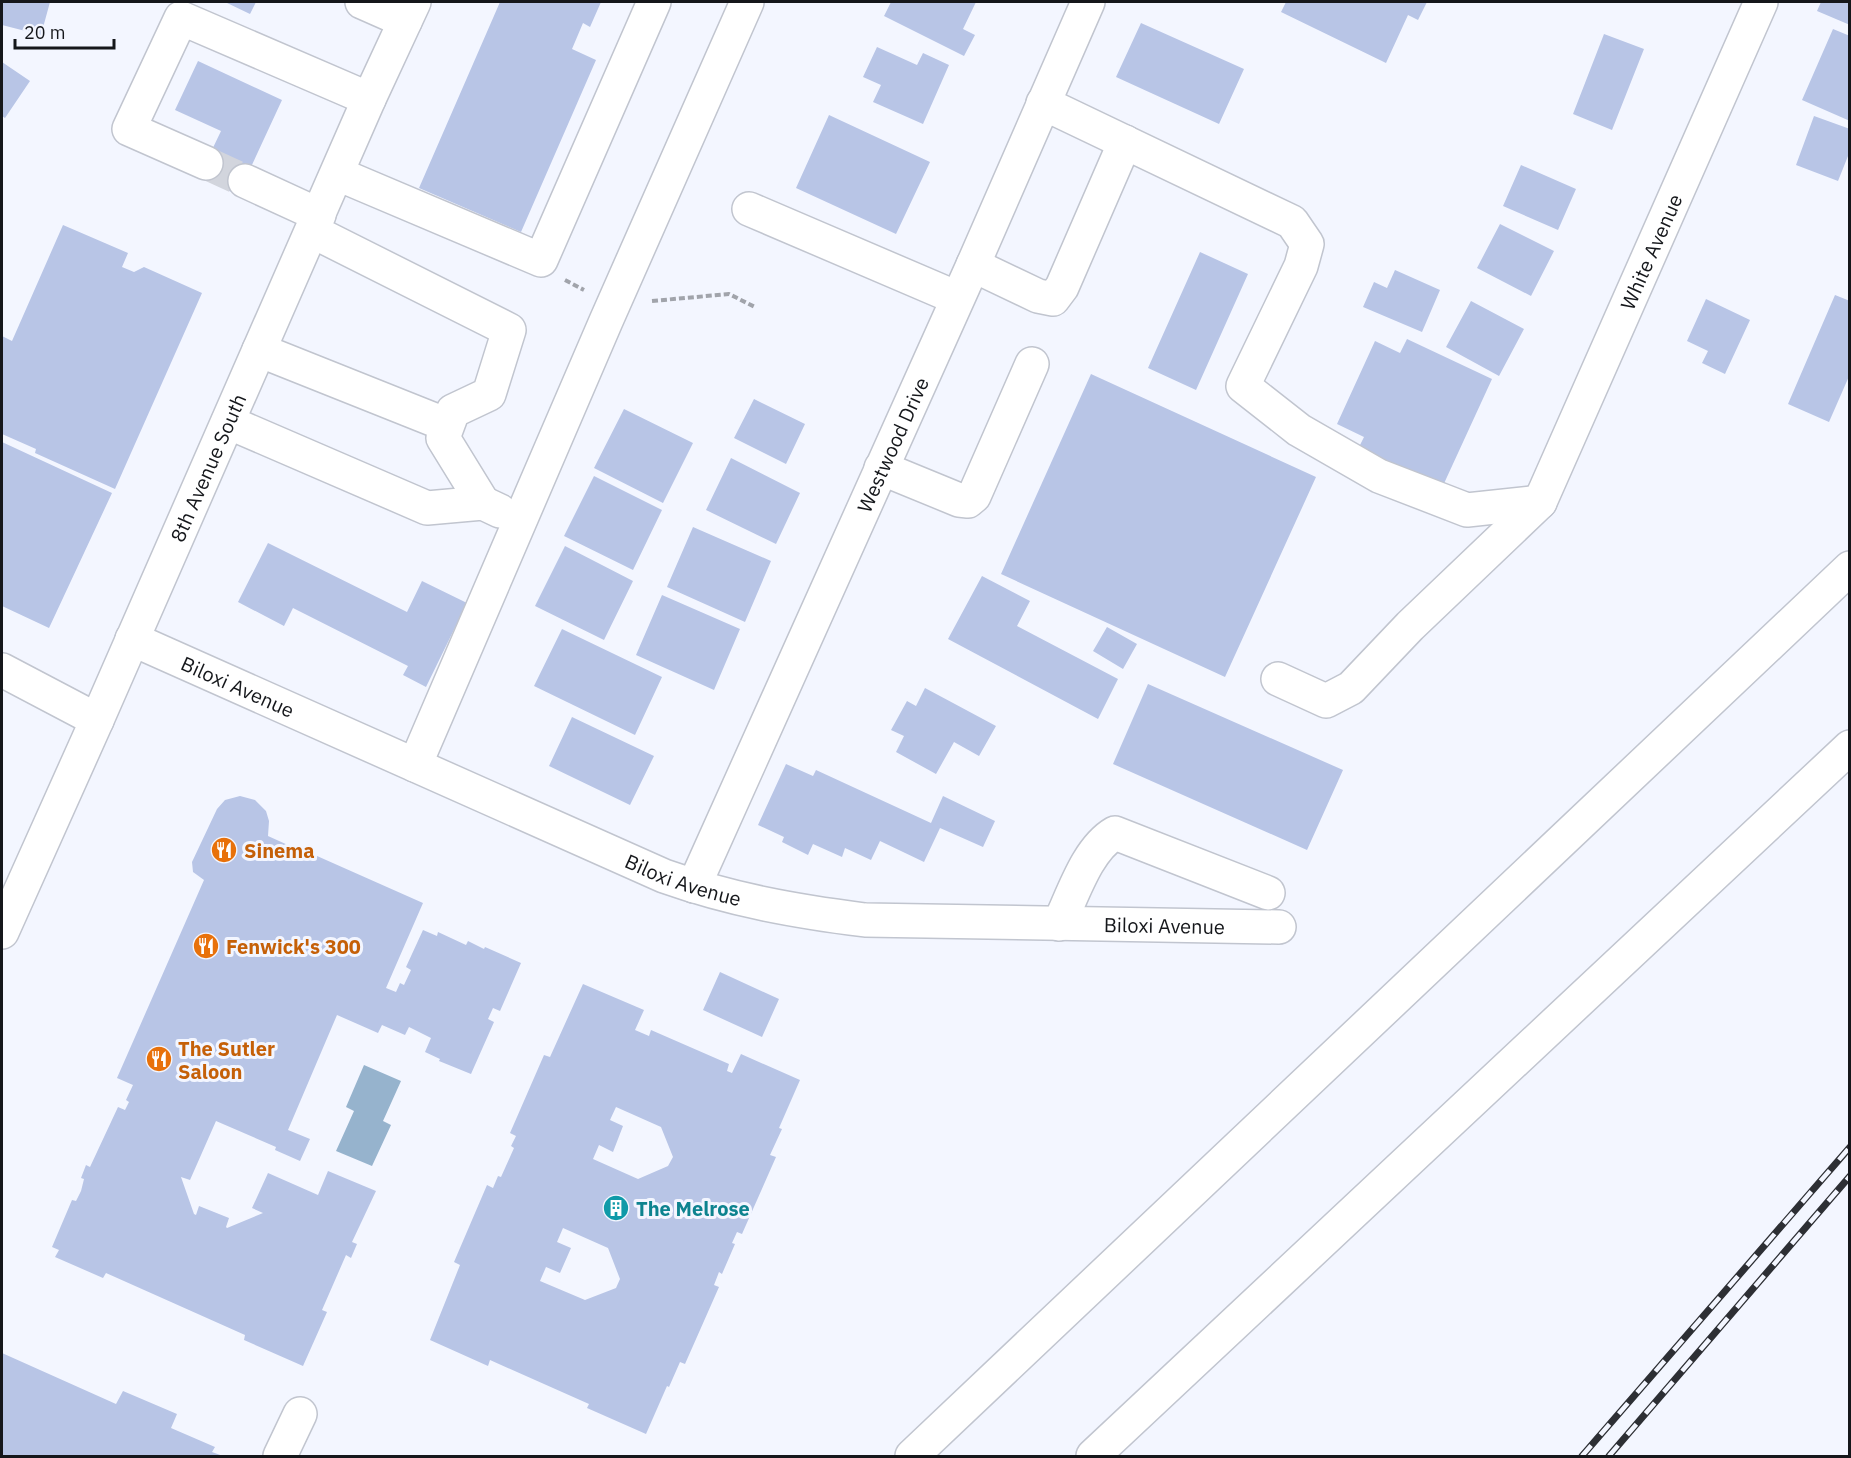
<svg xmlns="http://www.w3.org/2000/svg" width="1851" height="1458" font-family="'IBM Plex Sans',sans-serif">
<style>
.water{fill:#96b3cd}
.building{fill:#b8c5e6;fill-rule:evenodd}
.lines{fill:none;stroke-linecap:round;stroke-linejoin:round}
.minor-tunnel{stroke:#d2d5dd;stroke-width:33;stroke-dasharray:33 16;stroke-linecap:butt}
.minor-casing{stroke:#c1c5cf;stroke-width:36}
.major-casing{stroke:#c1c5cf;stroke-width:36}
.highway-casing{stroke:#c1c5cf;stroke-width:36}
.path{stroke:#a1a4ab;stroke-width:4;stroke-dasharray:6 3;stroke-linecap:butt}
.minor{stroke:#fff;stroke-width:33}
.major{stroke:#fff;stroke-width:33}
.highway{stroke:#fff;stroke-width:33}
.rail-casing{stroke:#2d2f34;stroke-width:7}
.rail{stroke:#f3f6ff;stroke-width:4.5;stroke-dasharray:14;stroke-linecap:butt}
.labels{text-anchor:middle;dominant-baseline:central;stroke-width:6;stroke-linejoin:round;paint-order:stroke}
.street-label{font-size:20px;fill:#15171b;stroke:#f3f6ff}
.food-label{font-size:20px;font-weight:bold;fill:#c56008;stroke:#f3f6ff;text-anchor:start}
.culture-label{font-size:20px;font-weight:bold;fill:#0d838f;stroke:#f3f6ff;text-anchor:start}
</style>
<rect width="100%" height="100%" fill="#f3f6ff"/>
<path class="water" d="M364,1065L401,1081L383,1121L391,1125L372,1166L336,1151L354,1111L346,1107Z"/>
<path class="building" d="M2,2H50L41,35L2,25Z
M225,2H256L250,14Z
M500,2H601L590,27L583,23L572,49L596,60L521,232L419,188Z
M891,2H976L963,29L975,35L964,56L884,16Z
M1286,2H1427L1418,20L1408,15L1386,63L1281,12Z
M1821,2H1850V25L1817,11Z
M1141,23L1244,69L1219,124L1116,77Z
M1833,29L1850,36V121L1802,100Z
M1604,34L1644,49L1612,130L1573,114Z
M877,47L917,65L923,53L949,65L923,124L873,102L881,85L863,77Z
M198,61L282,100L238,195L199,177L221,131L175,110Z
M2,62L30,81L5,118L2,116Z
M829,115L930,162L896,234L796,188Z
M1814,116L1850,129V151L1838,181L1796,165Z
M1521,165L1576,189L1558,230L1503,206Z
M1500,224L1554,251L1531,296L1477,268Z
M63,225L128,253L122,267L134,272L144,267L202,293L115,489L35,453L36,449L2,434V336L12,341Z
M1200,252L1248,274L1196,390L1148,368Z
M1395,270L1440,290L1422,332L1363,307L1374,282L1387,288Z
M1835,295L1850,301V374L1829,422L1788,404Z
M1706,299L1750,320L1725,374L1702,363L1708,351L1687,341Z
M1471,301L1524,329L1499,376L1446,347Z
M1407,339L1492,379L1441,490L1357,451L1364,437L1337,424L1375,341L1400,353Z
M1091,374L1316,477L1225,677L1001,574Z
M754,399L805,424L786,464L734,438Z
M624,409L693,443L663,503L594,468Z
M2,442L112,493L49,628L2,606Z
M731,458L800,493L776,544L706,510Z
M594,476L662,510L633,570L564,536Z
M693,527L771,561L745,622L667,587Z
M268,543L407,612L422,581L467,603L426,687L403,675L408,666L293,608L284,626L238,602Z
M565,546L633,581L604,640L535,606Z
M982,576L1030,601L1017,626L1118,679L1098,719L948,639Z
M662,595L740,629L714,690L636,655Z
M1107,627L1137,644L1123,669L1093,651Z
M562,629L662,677L635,735L534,686Z
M1148,684L1343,770L1307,850L1113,764Z
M925,688L996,726L979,756L954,742L936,774L896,752L904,736L891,730L907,701L916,706Z
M572,717L654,756L630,805L549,766Z
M786,764L813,776L816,770L931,823L943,796L995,821L983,847L940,828L924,862L880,841L871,860L845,848L842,857L813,844L808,855L782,842L784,837L758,825Z
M240,796L255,800L266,811L269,821L268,836L299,850V848L423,903L386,988L396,992L400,983L404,985L411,970L406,967L423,930L437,936L438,932L466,945L468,941L484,949L485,947L521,963L500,1011L493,1008L488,1019L494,1022L471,1074L439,1061L440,1059L425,1052L431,1038L409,1027L405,1035L382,1025L378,1033L337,1015L288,1130L310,1139L300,1161L275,1150L276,1147L216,1121L190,1180L181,1177L194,1214L196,1215L199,1206L229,1218L226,1227L227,1228L263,1213L252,1208L268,1173L318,1195L328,1171L376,1191L352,1242L357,1244L351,1258L346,1255L322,1310L327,1312L303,1366L244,1340L245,1335L106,1273L103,1278L55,1257L59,1250L52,1247L72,1200L76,1201L81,1191L84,1179L81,1178L86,1165L90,1167L118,1107L125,1110L129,1102L126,1100L133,1085L117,1078L204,880L193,872L192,862L217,809L225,800Z
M720,972L779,999L762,1037L703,1010Z
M583,984L644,1010L635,1030L649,1036L651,1030L729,1064L727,1071L732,1073L741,1054L800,1080L779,1128L782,1129L770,1155L776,1157L742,1234L737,1232L732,1243L735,1244L722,1274L719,1272L714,1285L719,1287L685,1364L680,1362L669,1387L667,1386L646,1434L587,1408L589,1404L490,1360L488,1366L430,1340L460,1265L454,1262L487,1185L493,1188L498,1176L501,1177L514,1148L511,1146L516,1136L510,1133L544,1055L550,1057ZM616,1107L661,1127L673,1157L668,1166L638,1179L593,1159L599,1145L613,1152L623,1126L610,1120ZM563,1228L608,1248L620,1279L616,1288L585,1300L540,1281L546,1267L560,1273L571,1248L557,1242Z
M2,1353L116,1404L123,1391L177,1414L171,1428L215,1447L212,1452L223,1456H2Z"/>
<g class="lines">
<path class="minor-tunnel" d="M206,163L245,181"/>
<g class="minor-casing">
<g id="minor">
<path d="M362,2L405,21"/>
<path d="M1043,103L1292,222L1307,244L1301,266L1243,386L1299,430L1379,476L1467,510L1540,502"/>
<path d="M206,163L129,129L181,18L369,99"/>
<path d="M338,174L541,260L654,2"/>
<path d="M245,181L319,215"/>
<path d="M749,209L957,298"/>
<path d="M312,231L509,330L489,394L453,411L443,438L483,503"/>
<path d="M973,265L1038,296L1053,299L1062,287L1125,142"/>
<path d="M259,350L447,425"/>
<path d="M228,422L427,508L483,503L500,511"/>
<path d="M881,468L959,500L968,501L974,496L1032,364"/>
<path id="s1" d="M132,639L664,876C732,900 794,911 865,920L1279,927"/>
<path d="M2,670L97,720"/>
<path id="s2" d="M1278,679L1326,701L1351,688L1410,626L1540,502L1761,2"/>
<path d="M415,765L606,321L747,2"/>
<path id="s3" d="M694,886L973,265L1088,2"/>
<path d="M1059,924C1073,895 1087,849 1115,833L1268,893"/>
<path d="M280,1456L300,1414"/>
</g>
</g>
<g class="major-casing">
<g id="major">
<path id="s4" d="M2,932L97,720L369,99L414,2"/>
</g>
</g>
<g class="highway-casing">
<path id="highway" d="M912,1456L1850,568
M1093,1456L1850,747"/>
</g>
<path class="path" d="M565,280L584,290
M652,301L729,294L755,307"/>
<use href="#minor" class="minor"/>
<use href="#major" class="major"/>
<use href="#highway" class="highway"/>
<g class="rail-casing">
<path id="rail" d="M1582,1456L1850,1147
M1609,1456L1850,1176"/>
</g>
<use href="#rail" class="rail"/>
</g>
<defs>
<g id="restaurant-disc" transform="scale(1.35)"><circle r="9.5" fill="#e8710a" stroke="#f3f6ff"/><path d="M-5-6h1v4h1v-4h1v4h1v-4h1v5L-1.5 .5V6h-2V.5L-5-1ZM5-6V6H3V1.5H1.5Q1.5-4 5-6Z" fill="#fff"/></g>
<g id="building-disc" transform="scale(1.35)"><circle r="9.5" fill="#0f9aa8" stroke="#f3f6ff"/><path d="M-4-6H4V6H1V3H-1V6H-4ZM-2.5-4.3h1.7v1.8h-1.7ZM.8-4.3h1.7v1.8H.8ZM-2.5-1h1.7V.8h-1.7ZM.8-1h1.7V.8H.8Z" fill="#fff"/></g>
</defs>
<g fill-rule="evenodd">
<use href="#restaurant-disc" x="224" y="850"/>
<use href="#restaurant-disc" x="206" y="946"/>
<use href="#restaurant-disc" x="159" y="1059"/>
<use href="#building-disc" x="616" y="1208"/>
</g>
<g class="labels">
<g class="street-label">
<text stroke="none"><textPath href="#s2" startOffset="620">White Avenue</textPath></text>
<text stroke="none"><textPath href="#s3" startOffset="484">Westwood Drive</textPath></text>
<text stroke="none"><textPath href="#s4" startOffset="508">8th Avenue South</textPath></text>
<text stroke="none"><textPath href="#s1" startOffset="116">Biloxi Avenue</textPath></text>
<text stroke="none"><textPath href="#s1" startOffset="602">Biloxi Avenue</textPath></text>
<text stroke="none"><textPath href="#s1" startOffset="1088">Biloxi Avenue</textPath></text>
</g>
<g class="food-label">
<text x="244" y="850">Sinema</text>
<text x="226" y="946">Fenwick's 300</text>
<text x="178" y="1048">The Sutler<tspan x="178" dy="23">Saloon</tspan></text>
</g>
<g class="culture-label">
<text x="636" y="1208">The Melrose</text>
</g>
</g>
<rect width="1851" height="1458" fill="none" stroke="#15171b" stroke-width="6"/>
<path d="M15 39v9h99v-9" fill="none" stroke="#15171b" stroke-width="3"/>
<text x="24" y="39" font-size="18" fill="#15171b" stroke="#f3f6ff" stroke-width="4.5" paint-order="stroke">20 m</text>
</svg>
